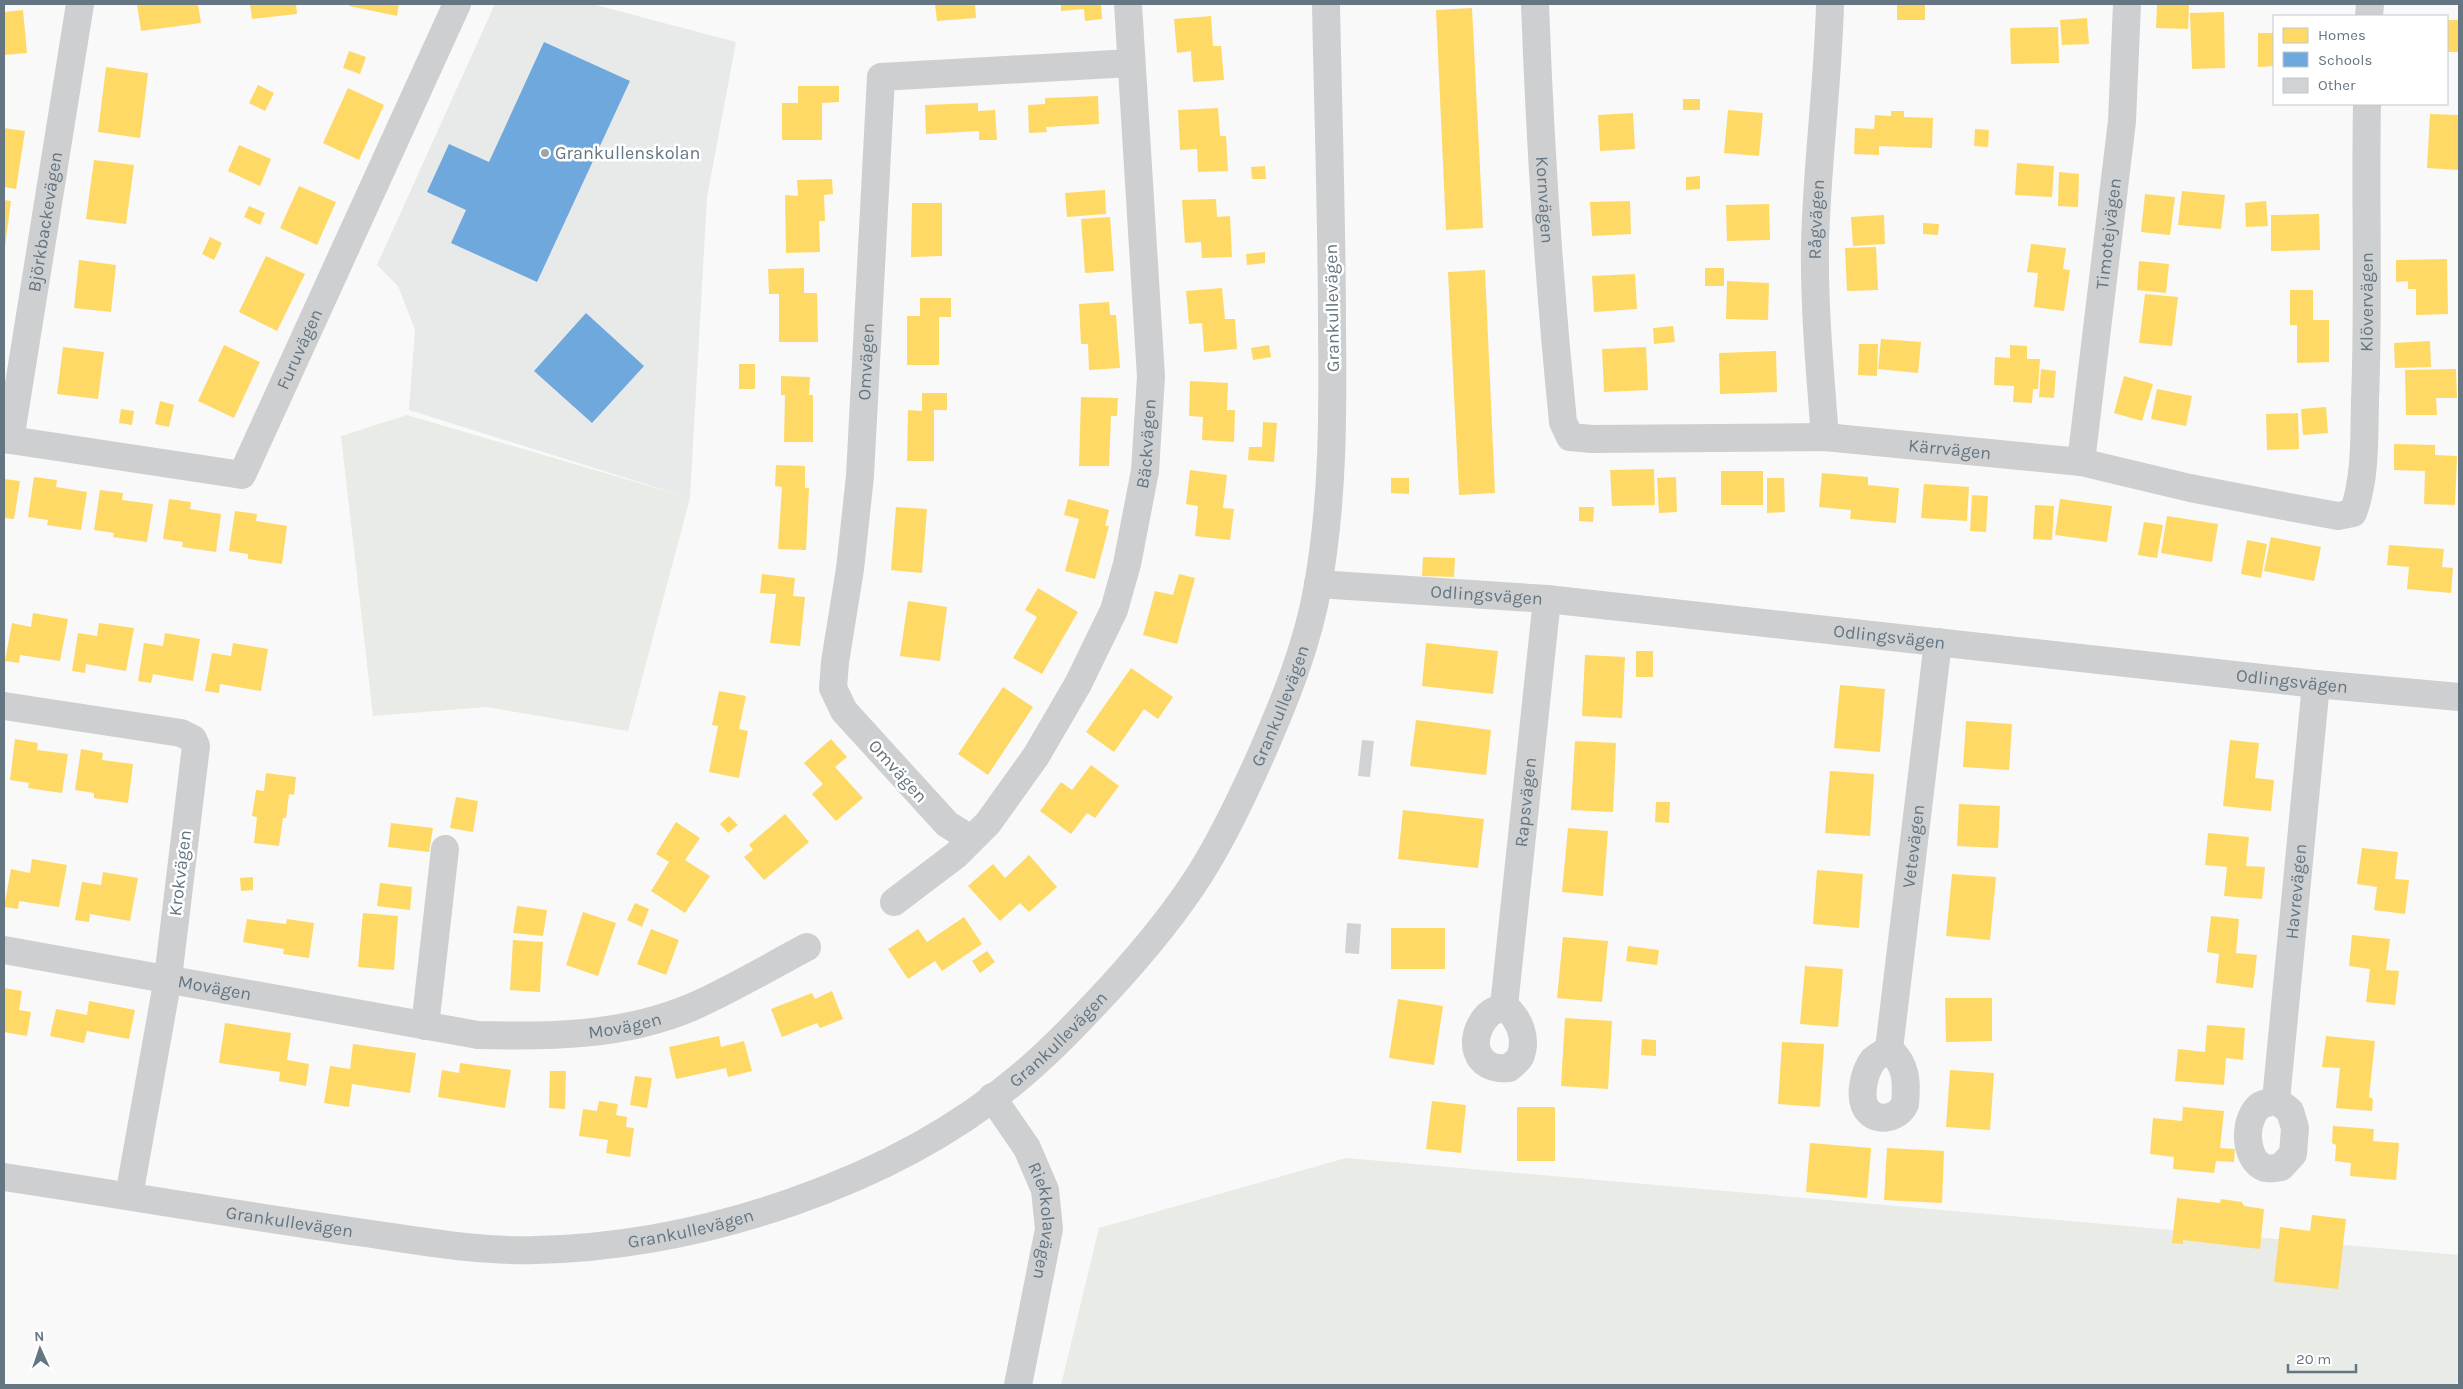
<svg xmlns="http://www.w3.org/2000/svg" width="2463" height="1389" font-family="Karla,sans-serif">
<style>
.built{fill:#e8e9e9}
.green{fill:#e8ebe6}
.homes{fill:#ffd966}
.schools{fill:#6fa8dc}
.building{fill:#d0d2d3}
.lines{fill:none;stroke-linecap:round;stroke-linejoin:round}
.minor{stroke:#cecfd0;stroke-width:28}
.poi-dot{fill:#99a4ac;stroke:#fff;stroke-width:2}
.labels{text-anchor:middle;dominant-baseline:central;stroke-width:5;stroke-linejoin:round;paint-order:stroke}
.poi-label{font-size:18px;fill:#657683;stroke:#fff;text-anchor:start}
.street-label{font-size:18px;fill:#657683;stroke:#fff}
</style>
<rect width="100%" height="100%" fill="#f9f9f9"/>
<path class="built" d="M495,4H592L736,42L707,197L690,498L409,410L415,330L398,286L377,265Z"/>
<path class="green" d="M407,415L690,498L628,731L486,707L373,716L341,436Z
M1346,1158L2459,1255V1378L2456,1385H1061L1099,1228Z"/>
<path class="homes" d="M137,4H198L201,23L141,31Z
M250,4H296L297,14L252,19Z
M350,4H399L397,16L349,6Z
M935,4H975L976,18L937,21Z
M1061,4H1101L1102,19L1085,21L1084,9L1061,11Z
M1897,4H1925V20H1897Z
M2157,5H2189L2188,29L2156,28Z
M1472,8L1483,228L1446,230L1436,10Z
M23,10L27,53L4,55V12Z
M2224,12L2225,68L2192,69L2190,13Z
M1211,16L1213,46H1221L1224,80L1193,82L1191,51L1177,53L1174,19Z
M2087,18L2089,44L2062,45L2060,20Z
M2447,20H2459V52H2447Z
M2058,27L2059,63L2011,64L2010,28Z
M2258,33H2274V66L2258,67Z
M349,51L366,57L360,74L343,68Z
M106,67L148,73L140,138L98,132Z
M258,85L274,93L265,111L249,103Z
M798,86H839V102L822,103V140H782V103H798Z
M348,88L384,105L359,160L323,143Z
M1098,96L1099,124L1046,127L1047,132L1029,133L1028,105L1045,104V98Z
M1683,99H1700V110H1683Z
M978,103V111L995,110L997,140H979V131L926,134L925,105Z
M1218,108L1220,136H1226L1228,171L1198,172L1197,149L1180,150L1178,110Z
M1728,110L1763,113L1759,156L1724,153Z
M1891,111H1904V117L1933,118L1932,148L1879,146V155L1854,154L1855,128L1874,129L1875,115L1891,116Z
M1633,113L1635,149L1600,151L1598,115Z
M2430,114L2459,115V170L2427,168Z
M4,128L25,131L16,189L4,187Z
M1975,129L1989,130L1988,147L1974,146Z
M239,145L271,159L260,186L228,171Z
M94,160L134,165L126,224L86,219Z
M2017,163L2054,166L2052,197L2015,195Z
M1265,166L1266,179H1252L1251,167Z
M2059,172L2079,174L2078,207L2058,206Z
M1700,176V189L1686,190V177Z
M832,179L833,194L824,195L825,221H819L820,252L786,253L785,195L798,196L797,180Z
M299,186L336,202L317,245L280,228Z
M1105,190L1106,214L1067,217L1065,193Z
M2182,191L2225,195L2221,229L2178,225Z
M2145,194L2175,197L2170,235L2141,232Z
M1216,199L1217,217L1230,216L1232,257L1202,258L1201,242L1185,243L1182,200Z
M4,200L11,201L5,246H4Z
M1630,201L1631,234L1592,236L1590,202Z
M2266,201L2268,226L2246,227L2245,203Z
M912,203H942V256L911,257Z
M1769,204L1770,240L1727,241L1726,205Z
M249,206L265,213L260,225L244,217Z
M2319,214L2320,250L2271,251V215Z
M1884,215L1885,244L1853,246L1851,217Z
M1110,217L1114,271L1085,273L1081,219Z
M1923,223L1939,224L1938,235L1923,234Z
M210,237L222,243L214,260L202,254Z
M2031,244L2066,248L2063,269L2070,270L2064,311L2034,307L2038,273L2027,272Z
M1876,247L1878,290L1847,291L1845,248Z
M1265,252V263L1247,265L1246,254Z
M266,256L305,274L277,331L239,312Z
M2447,259L2448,314L2416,315V289H2408V281L2396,282V260Z
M79,260L116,265L111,312L74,308Z
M2139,261L2169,264L2166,293L2137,290Z
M804,268V293H817L818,342H779V294H769L768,269Z
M1705,268H1724V286H1705Z
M1485,270L1495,493L1459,495L1448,272Z
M1635,274L1637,309L1594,312L1592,276Z
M1727,281L1769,283L1768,320L1726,319Z
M1222,288L1225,319H1235L1237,349L1204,352L1202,323L1189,324L1186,291Z
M2290,290H2313V320H2329V362L2297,363V325H2290Z
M2145,294L2178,297L2172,346L2139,343Z
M920,298H951V317H939V365H907V316H920Z
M1109,302L1110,315H1116L1120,368L1089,370L1088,344H1081L1079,304Z
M1673,326L1675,342L1654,344L1653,328Z
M1881,339L1921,342L1918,373L1878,369Z
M2430,341L2431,367L2395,368L2394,343Z
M1859,344H1878L1877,376L1858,375Z
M224,345L260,362L234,418L198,401Z
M1269,345L1271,357L1253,360L1251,348Z
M2010,345L2027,346V359H2040L2038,389H2033L2032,403L2013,402L2014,386L1994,385L1995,357L2010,358Z
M63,347L104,352L98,399L57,394Z
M1646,347L1648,390L1604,392L1602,349Z
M1776,351L1777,392L1720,394L1719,353Z
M739,364H755V389H739Z
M2041,369L2056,371L2054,398L2039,397Z
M2456,369L2457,398H2436L2437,415H2406L2405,370Z
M781,376L810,377L809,395H813V442H784L785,395H781Z
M2124,376L2153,384L2142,421L2114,413Z
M1190,381L1228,383L1227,410H1235L1234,442L1202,440L1203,417L1189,416Z
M2157,389L2192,396L2186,426L2151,419Z
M922,393H947V410H934V461H907L908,410L922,411Z
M1081,397L1118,398L1117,416H1111L1109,466H1079Z
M160,401L174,405L169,427L155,424Z
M2326,407L2328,433L2303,435L2301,409Z
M121,409L134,411L132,425L119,423Z
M2298,413L2299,449L2267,450L2266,414Z
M1263,422L1277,423L1274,462L1248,460L1249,447H1262Z
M2394,444L2435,445V455L2457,456L2455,505L2424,504L2425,471L2394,470Z
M776,465L805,466V488H809L806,550L778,549L782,487L775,486Z
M1654,469L1655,505L1612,506L1610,470Z
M1190,470L1227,475L1223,508L1234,509L1230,540L1195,536L1198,506L1186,504Z
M1721,471H1763V505H1721Z
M1822,473L1868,477V485L1899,488L1896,523L1850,519L1851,510L1819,507Z
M34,477L57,480L56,487L87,492L81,530L47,525L48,520L28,517Z
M1676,477L1677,512L1659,513L1657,478Z
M1391,478H1409V494L1391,493Z
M1767,478H1784L1785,512L1767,513Z
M4,479L20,481L14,519L4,518Z
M1924,484L1969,487L1967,521L1921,518Z
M100,490L123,493L122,500L153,504L147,542L113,537L114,533L94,530Z
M1972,495L1988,496L1986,532L1970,531Z
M169,499L191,502L190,509L221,514L216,552L182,547L183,542L163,539Z
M1068,499L1109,510L1105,526H1109L1095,579L1065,571L1079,519L1064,515Z
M2060,499L2112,506L2107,542L2055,535Z
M2035,505L2054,506L2052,540L2033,539Z
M896,507L927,509L922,573L891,570Z
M1579,507H1594L1593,522L1579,521Z
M235,511L257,514L256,521L287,526L282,564L248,559V554L229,551Z
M2167,516L2218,524L2212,562L2161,553Z
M2144,522L2163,525L2157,558L2138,555Z
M2271,537L2321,547L2314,581L2264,571Z
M2247,540L2267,544L2261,578L2241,574Z
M2389,545L2444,549L2442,567L2453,568L2451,593L2407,589L2409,567L2387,565Z
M1423,557L1455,558L1454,577L1422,576Z
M762,574L795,578L793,596L805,597L800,646L770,643L776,594L760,593Z
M1179,574L1195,578L1177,644L1143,635L1155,591L1173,595Z
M1038,588L1078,612L1042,674L1013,658L1037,617L1025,610Z
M908,601L947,607L940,661L900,656Z
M33,613L68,619L60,661L20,655L19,663L5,661L12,623L31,627Z
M99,623L134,628L126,671L86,664L85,673L72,671L78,633L97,636Z
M165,633L200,639L193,681L153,674L151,683L138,681L144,643L163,646Z
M233,643L268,649L261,691L220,684L219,693L205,691L212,653L231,656Z
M1426,643L1498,651L1493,694L1422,686Z
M1636,651H1653V677H1636Z
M1585,655L1625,657L1622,718L1582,716Z
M1131,668L1173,697L1158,719L1144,709L1114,752L1086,732Z
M1840,685L1885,689L1880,752L1834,748Z
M1003,687L1033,707L988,775L958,754Z
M719,691L746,696L739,729L748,731L739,778L709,772L718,726L712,725Z
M1416,720L1491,730L1486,775L1410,766Z
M1966,721L2012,724L2009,770L1963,767Z
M15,739L38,743L37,750L68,754L62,793L28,788L29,783L10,780Z
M831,739L847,757L835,767L863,798L836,821L812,794L823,784L804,763Z
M2230,740L2259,743L2255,778L2274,780L2271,811L2223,806Z
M1575,741L1616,743L1613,812L1571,810Z
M81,749L103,753L102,760L133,764L128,803L94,798V793L75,790Z
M1091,765L1119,786L1095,818L1087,813L1071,834L1040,811L1061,782L1072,790Z
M1830,771L1874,774L1870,836L1825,833Z
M266,773L296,777L294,795L289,794L286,818H283L279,846L254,843L257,817L252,816L256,790L264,791Z
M456,797L478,801L473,832L450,828Z
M1656,802H1670L1669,823L1655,822Z
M1959,804L2000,806L1998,848L1957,846Z
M1403,810L1484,819L1478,868L1398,859Z
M785,814L809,842L764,880L744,857L753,850L749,845Z
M729,816L738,825L728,833L720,824Z
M676,822L700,838L685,860L710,876L685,913L651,891L669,862L656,854Z
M391,823L433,828L429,852L388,847Z
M1568,828L1608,831L1603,896L1562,892Z
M2208,833L2249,837L2246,866L2265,867L2262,899L2224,896L2227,867L2205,865Z
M2362,848L2398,852L2395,879L2409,880L2405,914L2374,910L2377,887L2357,884Z
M1029,855L1057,887L1029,912L1020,903L1000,921L968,886L993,864L1005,878Z
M32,859L67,865L59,907L19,901L18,909L4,907L11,869L30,873Z
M1817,870L1863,874L1859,928L1813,924Z
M103,872L138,878L130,921L90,914L89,922L75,920L82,882L101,885Z
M1952,874L1996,877L1990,940L1946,936Z
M253,877V890L241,891L240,878Z
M380,883L412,887L410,910L377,906Z
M635,903L649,909L642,927L627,920Z
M517,906L547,910L543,936L513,933Z
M583,912L616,923L598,976L566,965Z
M363,913L398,916L394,970L358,967Z
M2211,916L2239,919L2236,953L2257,955L2253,988L2216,983L2219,954L2207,952Z
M964,917L982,944L942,971L935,961L908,979L888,949L918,929L927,942Z
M247,919L286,924L287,919L314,923L309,958L283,954L284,949L243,942Z
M1391,928H1445V969H1391Z
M651,929L679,940L666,975L637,964Z
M2352,935L2390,939L2386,970L2399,971L2395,1005L2366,1002L2370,969L2349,966Z
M1563,937L1608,941L1602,1002L1557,998Z
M513,940L543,942L540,992L510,990Z
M1628,946L1659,950L1657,965L1626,961Z
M987,951L995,962L980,973L972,961Z
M1805,966L1843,969L1838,1027L1800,1024Z
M4,988L22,991L19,1010L31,1012L27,1036L4,1032Z
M832,991L843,1019L820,1028L817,1023L782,1037L771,1009L812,993L815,999Z
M1945,998H1992V1041L1946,1042Z
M1398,999L1443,1006L1434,1065L1389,1058Z
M89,1001L135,1010L129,1039L87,1031L84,1043L50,1036L56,1009L87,1015Z
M1565,1018L1612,1021L1608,1089L1561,1086Z
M225,1023L291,1033L287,1060L309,1064L306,1086L279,1081L280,1072L219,1063Z
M2207,1025L2245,1028L2243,1060L2226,1058L2224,1085L2175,1081L2178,1049L2205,1052Z
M719,1036L721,1047L744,1041L752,1071L728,1077L726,1068L676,1079L669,1047Z
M2326,1036L2375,1041L2369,1097L2373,1099L2372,1111L2336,1108L2340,1068L2322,1067Z
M1642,1039L1656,1040V1056L1641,1055Z
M1782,1042L1824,1044L1820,1107L1778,1104Z
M353,1044L416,1053L410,1093L352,1084L349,1107L324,1103L330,1066L350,1069Z
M460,1063L511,1070L505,1108L438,1097L442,1070L459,1073Z
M1950,1070L1994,1073L1990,1130L1946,1127Z
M550,1071H566L565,1109L549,1108Z
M635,1076L652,1078L647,1108L630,1105Z
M599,1101L618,1104L616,1115L627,1117L626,1127L634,1128L630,1157L606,1153L608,1140L579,1136L583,1109L597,1111Z
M1432,1101L1466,1105L1461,1153L1426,1149Z
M1517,1107H1555V1161H1517Z
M2183,1107L2224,1111L2220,1148L2235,1149L2234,1162L2216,1161L2214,1173L2173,1169L2174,1157L2150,1154L2153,1118L2182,1121Z
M2333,1126L2374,1129L2373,1141L2399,1143L2396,1180L2350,1176L2351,1163L2335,1161L2336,1145L2332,1143Z
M1810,1143L1871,1148L1867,1198L1806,1192Z
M1887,1148L1944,1151L1942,1203L1884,1200Z
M2177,1198L2220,1203L2221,1199L2242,1202L2244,1206L2264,1209L2260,1249L2183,1240V1244L2172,1243Z
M2312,1215L2346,1219L2338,1289L2274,1282L2280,1227L2310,1231Z"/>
<path class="schools" d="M544,42L630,81L537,282L451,243L466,210L427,192L449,144L489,162Z
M586,313L644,366L592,423L534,371Z"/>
<path class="building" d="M1362,740L1374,741L1370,777L1358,776Z
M1347,923L1361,924L1359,954L1345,953Z"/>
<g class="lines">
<g class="minor">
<path id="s1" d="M1535,4C1540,144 1549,283 1563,422L1570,437L1592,439L1825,437L2081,462L2190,488L2273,504L2338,516L2353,513C2366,478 2364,437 2365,400C2369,301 2365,203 2367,104"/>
<path d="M2369,16L2370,4"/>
<path id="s2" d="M1825,437C1820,372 1814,307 1815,243C1817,163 1828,84 1830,4"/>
<path id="s3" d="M4,439L242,475L457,4"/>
<path id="s4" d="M10,440L80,4"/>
<path id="s5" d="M2081,462L2122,121L2127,4"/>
<path id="s6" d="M1318,584L1547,599L2316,684L2459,697"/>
<path d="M4,706L181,733L193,739L196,746L168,978L129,1196"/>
<path id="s7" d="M971,839L947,824L844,711L833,688L835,662L850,569L860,476L881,77L1131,63"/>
<path id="s8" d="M894,902L956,855L988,823L1036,756L1078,684L1114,610L1127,564L1145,471L1151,377L1128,4"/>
<path id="s9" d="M4,950L478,1035C550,1037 624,1036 692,1007C731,990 769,967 807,947"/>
<path id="s10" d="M1504,1006C1499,1009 1491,1011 1487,1016C1467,1038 1474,1072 1509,1068C1512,1065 1518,1061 1520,1057C1528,1038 1519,1018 1504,1006L1547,599"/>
<path d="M425,1026L445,849"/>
<path id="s11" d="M1889,1049C1907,1065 1907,1082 1905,1104C1899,1117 1880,1123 1869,1112C1857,1100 1864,1072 1873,1060C1877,1056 1884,1053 1889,1049L1938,642"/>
<path id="s12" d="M992,1097L1027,1148L1045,1190L1049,1229L1018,1385"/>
<path id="s13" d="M2276,1100C2272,1102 2265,1103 2261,1105C2243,1117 2243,1160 2265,1168C2269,1169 2276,1168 2281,1167L2293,1154L2295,1128L2290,1111L2276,1100L2316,684"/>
<path id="s14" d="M4,1177C122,1195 240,1215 358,1232C416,1240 476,1252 536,1250C701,1246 896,1183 1022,1075C1054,1048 1082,1018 1110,988C1143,952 1174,915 1200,874C1224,836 1243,795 1261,755C1285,700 1308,644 1318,585C1333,500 1333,414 1332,328C1332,220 1328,112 1326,4"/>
</g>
</g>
<circle class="poi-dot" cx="545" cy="153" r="5"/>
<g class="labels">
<g class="poi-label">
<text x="555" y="153">Grankullenskolan</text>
</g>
<g class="street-label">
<text stroke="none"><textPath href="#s1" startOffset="196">Kornvägen</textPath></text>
<text stroke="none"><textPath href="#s2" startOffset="218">Rågvägen</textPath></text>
<text stroke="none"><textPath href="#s4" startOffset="221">Björkbackevägen</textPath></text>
<text stroke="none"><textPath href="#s5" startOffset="230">Timotejvägen</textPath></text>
<text stroke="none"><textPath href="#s1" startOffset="1438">Klövervägen</textPath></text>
<text transform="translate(1332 308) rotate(-91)">Grankullevägen</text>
<text stroke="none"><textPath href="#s3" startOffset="379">Furuvägen</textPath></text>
<text stroke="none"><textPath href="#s7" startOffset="535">Omvägen</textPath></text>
<text stroke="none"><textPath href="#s8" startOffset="541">Bäckvägen</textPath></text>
<text stroke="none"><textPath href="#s1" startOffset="816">Kärrvägen</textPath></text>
<text stroke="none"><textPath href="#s6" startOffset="169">Odlingsvägen</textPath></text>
<text stroke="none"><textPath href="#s6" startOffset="574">Odlingsvägen</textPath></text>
<text stroke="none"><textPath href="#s6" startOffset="979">Odlingsvägen</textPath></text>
<text stroke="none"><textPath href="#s14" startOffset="1519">Grankullevägen</textPath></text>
<text transform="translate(898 771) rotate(48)">Omvägen</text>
<text stroke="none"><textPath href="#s10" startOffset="375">Rapsvägen</textPath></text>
<text stroke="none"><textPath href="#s11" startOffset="382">Vetevägen</textPath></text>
<text transform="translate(180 873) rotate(-83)">Krokvägen</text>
<text stroke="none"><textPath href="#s13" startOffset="394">Havrevägen</textPath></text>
<text stroke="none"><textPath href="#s9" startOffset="214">Movägen</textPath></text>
<text stroke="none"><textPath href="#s9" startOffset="629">Movägen</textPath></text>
<text stroke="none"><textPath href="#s14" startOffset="1114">Grankullevägen</textPath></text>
<text stroke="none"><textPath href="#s14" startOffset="289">Grankullevägen</textPath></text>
<text stroke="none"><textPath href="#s12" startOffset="138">Riekkolavägen</textPath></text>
<text stroke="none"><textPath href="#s14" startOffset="694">Grankullevägen</textPath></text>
</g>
</g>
<rect width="2463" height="1389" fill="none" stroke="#657683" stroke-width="10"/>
<rect x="2273" y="15" width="175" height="90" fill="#ffffff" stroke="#c1c8cd"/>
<rect x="2283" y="28" width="25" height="15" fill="#ffd966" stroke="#c1c8cd"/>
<text x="2318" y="40" font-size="15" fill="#657683">Homes</text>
<rect x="2283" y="52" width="25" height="15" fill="#6fa8dc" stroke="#c1c8cd"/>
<text x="2318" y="65" font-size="15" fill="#657683">Schools</text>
<rect x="2283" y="78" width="25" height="15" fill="#d0d2d3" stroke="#c1c8cd"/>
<text x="2318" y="90" font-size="15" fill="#657683">Other</text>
<g transform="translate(40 1349) rotate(357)" stroke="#ffffff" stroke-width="4" paint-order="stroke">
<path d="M0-4L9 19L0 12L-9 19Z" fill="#657683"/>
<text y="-8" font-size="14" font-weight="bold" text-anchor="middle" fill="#657683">N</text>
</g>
<path d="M2288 1364v8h68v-8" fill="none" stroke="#657683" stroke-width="2.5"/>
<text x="2296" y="1364" font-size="15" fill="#657683" stroke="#ffffff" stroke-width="4" paint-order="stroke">20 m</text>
</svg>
